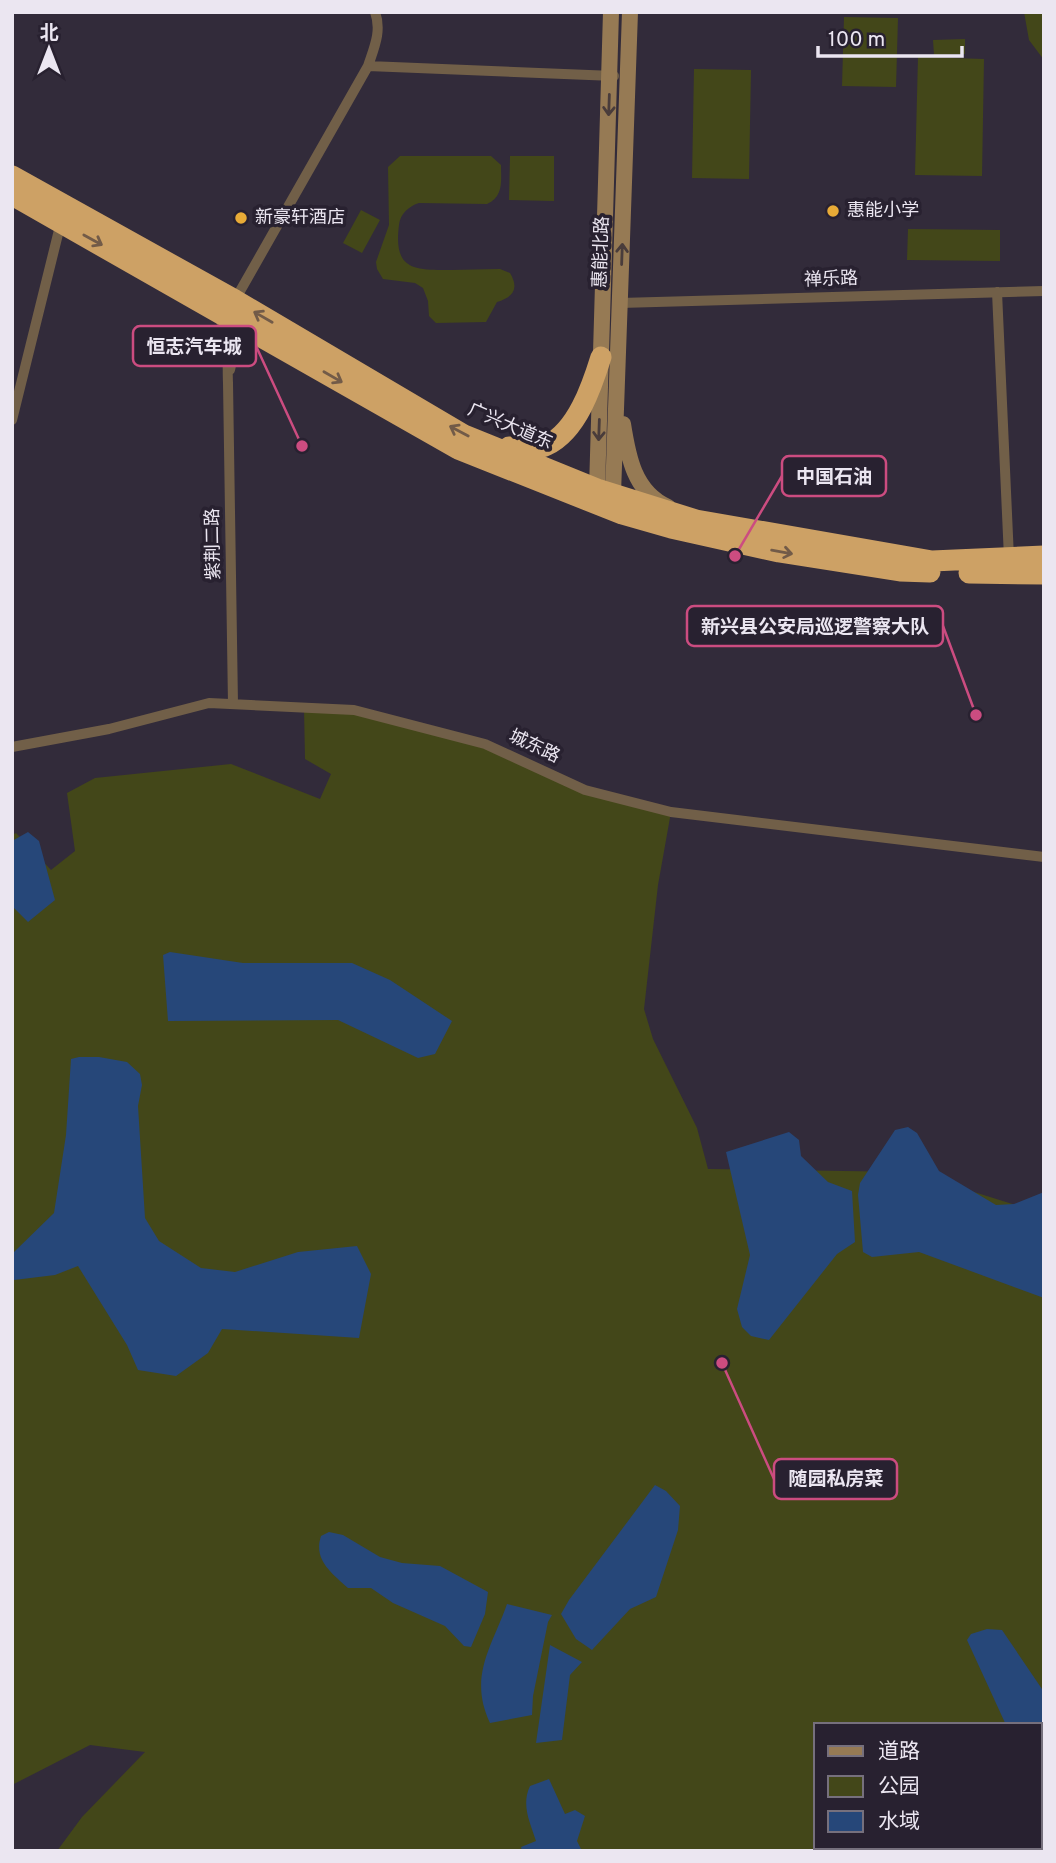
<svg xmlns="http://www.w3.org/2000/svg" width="1056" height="1863" font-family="Overpass,'Noto Sans SC',sans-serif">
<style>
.green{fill:#434719;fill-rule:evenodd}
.water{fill:#264779}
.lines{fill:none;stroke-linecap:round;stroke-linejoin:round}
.street{stroke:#715f48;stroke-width:10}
.secondary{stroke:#967a54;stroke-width:16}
.highway{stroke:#cda165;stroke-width:21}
.oneway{stroke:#493c3b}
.oneway2{stroke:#725b48}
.poi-dot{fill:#e8ab37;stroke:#282130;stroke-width:2.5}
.labels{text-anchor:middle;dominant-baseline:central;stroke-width:7;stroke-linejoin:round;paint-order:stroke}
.poi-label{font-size:18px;fill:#ebe6f1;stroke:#282130;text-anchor:start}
.street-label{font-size:18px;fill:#ebe6f1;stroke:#282130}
.leader{fill:none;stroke:#cc4c80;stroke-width:2.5}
.callout-dot{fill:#cc4c80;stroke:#282130;stroke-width:2.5}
.callout{fill:#282130;stroke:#cc4c80;stroke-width:2.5}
.callout-label{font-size:19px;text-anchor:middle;font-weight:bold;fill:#ebe6f1}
</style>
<rect width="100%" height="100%" fill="#322b3a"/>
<path class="green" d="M1024,12H1044V60L1029,40Z
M844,17L898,18L896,87L842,86Z
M965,39V54L934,55L933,40Z
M918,57L984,59L982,176L915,175Z
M694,69L751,70L749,179L692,178Z
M400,156H491L501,165C501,181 504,196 487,204L419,203C409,206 400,214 399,225C393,271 415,270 451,270C467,270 483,269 500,269L510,273C519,288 514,297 497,302L486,322L436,323L429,316L428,301L423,288L415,283L383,279L377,269L376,262L389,225L388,167Z
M510,156H554V201L509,200Z
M361,210L380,220L362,253L343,243Z
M908,229L1000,230V261L907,260Z
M304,708L354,710L485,744L585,790L671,812L658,885L644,1009L653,1039L697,1128L708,1169L910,1172L1044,1214V1851H57L82,1817L145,1752L90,1745L12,1785V835L16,833L51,870L75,851L67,793L95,778L231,764L320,799L331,774L305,759ZM816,1725H1040V1847H816Z"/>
<path class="water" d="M28,832L39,841L55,900L28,922L12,906V841Z
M170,952L243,963H352L390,980L452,1021L435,1054L418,1058L338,1020L168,1021L163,955Z
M79,1057H99L127,1062L140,1074L142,1085L138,1106L145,1218L159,1241L201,1268L235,1272L298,1252L357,1246L371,1274L359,1338L222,1329L208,1353L176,1376L138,1370L127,1345L78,1266L55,1275L14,1280V1252L54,1213L66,1135L71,1059Z
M908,1127L917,1133L939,1171L996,1205L1014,1204L1044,1192V1298L919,1252L872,1257L863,1252L858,1195L860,1183L895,1130Z
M789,1132L799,1140L801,1156L828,1182L852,1191L855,1242L837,1254L769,1340L751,1336L742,1327L737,1309L750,1255L726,1152Z
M655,1485L666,1491L680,1506L678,1530L656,1597L630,1609L592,1650L576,1639L561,1614L569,1600Z
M329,1532L343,1535L380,1557L402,1563L440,1566L488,1592L485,1614L471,1647L464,1646L445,1626L393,1603L371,1588H348C332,1573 313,1560 321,1536Z
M507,1604L552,1615L548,1622L533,1696L532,1715L490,1723C468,1676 492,1647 507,1604Z
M987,1629L1002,1630L1044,1692V1849L1037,1847H1040V1725H1006L967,1640L971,1634Z
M550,1645L582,1662L570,1675L562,1740L536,1743Z
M549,1779L565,1814L575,1810L585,1816L577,1841L582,1851H522L521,1847L536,1841C530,1822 521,1805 530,1786Z"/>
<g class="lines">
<path class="street" d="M368,66L614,76
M997,292L1009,558
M235,300L368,66C374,48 382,31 375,12
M620,303L1044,291
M218,316C230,333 227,363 228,383L233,704
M230,370C233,352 245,339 264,342
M12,420L61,222
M12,747L109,729L209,703L354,710L485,744L585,790L671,812L1044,857"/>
<path class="secondary" d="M623,424C628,456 634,492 668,507
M597,489L611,12
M613,494L630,12"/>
<path class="highway" d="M12,176L235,300L464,435L597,489L696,520L932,561L1044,556
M12,195L458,449L622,514L671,528L779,552L900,571L930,572
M509,447C521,448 536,451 547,445C577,431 592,386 601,357
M969,573L1044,574"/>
</g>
<defs><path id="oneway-shaft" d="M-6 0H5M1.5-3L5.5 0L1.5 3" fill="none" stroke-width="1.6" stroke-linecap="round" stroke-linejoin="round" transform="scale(1.75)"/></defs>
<g class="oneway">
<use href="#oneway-shaft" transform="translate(609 105) rotate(92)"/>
<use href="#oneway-shaft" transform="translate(622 254) rotate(-88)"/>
<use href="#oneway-shaft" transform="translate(599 430) rotate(92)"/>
</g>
<g class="oneway2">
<use href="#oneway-shaft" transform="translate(93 240) rotate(29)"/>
<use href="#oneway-shaft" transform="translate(263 317) rotate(-150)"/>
<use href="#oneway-shaft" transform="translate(333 377) rotate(30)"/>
<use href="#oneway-shaft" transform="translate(459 431) rotate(-152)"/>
<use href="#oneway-shaft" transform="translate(782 552) rotate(10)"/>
</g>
<g class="poi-dot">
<circle cx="833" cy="211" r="7"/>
<circle cx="241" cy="218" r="7"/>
</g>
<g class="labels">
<g class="poi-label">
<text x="847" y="211">惠能小学</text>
<text x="255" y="218">新豪轩酒店</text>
</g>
<g class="street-label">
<text transform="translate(602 252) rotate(-88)">惠能北路</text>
<text transform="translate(831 280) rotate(-2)">禅乐路</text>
<text transform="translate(510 427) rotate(23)">广兴大道东</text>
<text transform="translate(214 544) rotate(-91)">紫荆二路</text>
<text transform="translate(534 747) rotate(25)">城东路</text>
</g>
</g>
<path class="leader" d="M302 446L256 346M735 556L782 476M976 715L943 626M722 1363L774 1479"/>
<g class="callout-dot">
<circle cx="302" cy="446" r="7"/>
<circle cx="735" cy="556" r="7"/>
<circle cx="976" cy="715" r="7"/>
<circle cx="722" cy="1363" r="7"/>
</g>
<g class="callout">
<rect x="133" y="326" width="123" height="40" rx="7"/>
<rect x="782" y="456" width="104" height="40" rx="7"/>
<rect x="687" y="606" width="256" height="40" rx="7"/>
<rect x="774" y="1459" width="123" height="40" rx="7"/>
</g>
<g class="callout-label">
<text x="194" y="353">恒志汽车城</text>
<text x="834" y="483">中国石油</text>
<text x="815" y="633">新兴县公安局巡逻警察大队</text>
<text x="836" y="1485">随园私房菜</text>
</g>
<rect width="1056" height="1863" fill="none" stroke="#ebe6f1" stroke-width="28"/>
<rect x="814" y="1723" width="228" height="126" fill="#282130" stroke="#76707d" stroke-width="2"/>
<rect x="828" y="1746" width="35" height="10" fill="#967a54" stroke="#76707d" stroke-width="2"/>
<text x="878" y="1758" font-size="21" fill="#ebe6f1">道路</text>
<rect x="828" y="1776" width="35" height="21" fill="#434719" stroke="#76707d" stroke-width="2"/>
<text x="878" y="1793" font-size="21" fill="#ebe6f1">公园</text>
<rect x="828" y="1811" width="35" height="21" fill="#264779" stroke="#76707d" stroke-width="2"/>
<text x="878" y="1828" font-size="21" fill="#ebe6f1">水域</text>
<g transform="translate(49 49)" stroke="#282130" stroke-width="5" paint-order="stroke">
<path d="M0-5L12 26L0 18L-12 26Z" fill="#ebe6f1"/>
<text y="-10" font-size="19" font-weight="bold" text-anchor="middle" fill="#ebe6f1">北</text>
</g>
<path d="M818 46v10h144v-10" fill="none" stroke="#ebe6f1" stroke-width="3.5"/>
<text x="828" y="46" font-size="21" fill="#ebe6f1" stroke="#282130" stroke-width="5" paint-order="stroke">100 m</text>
</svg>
